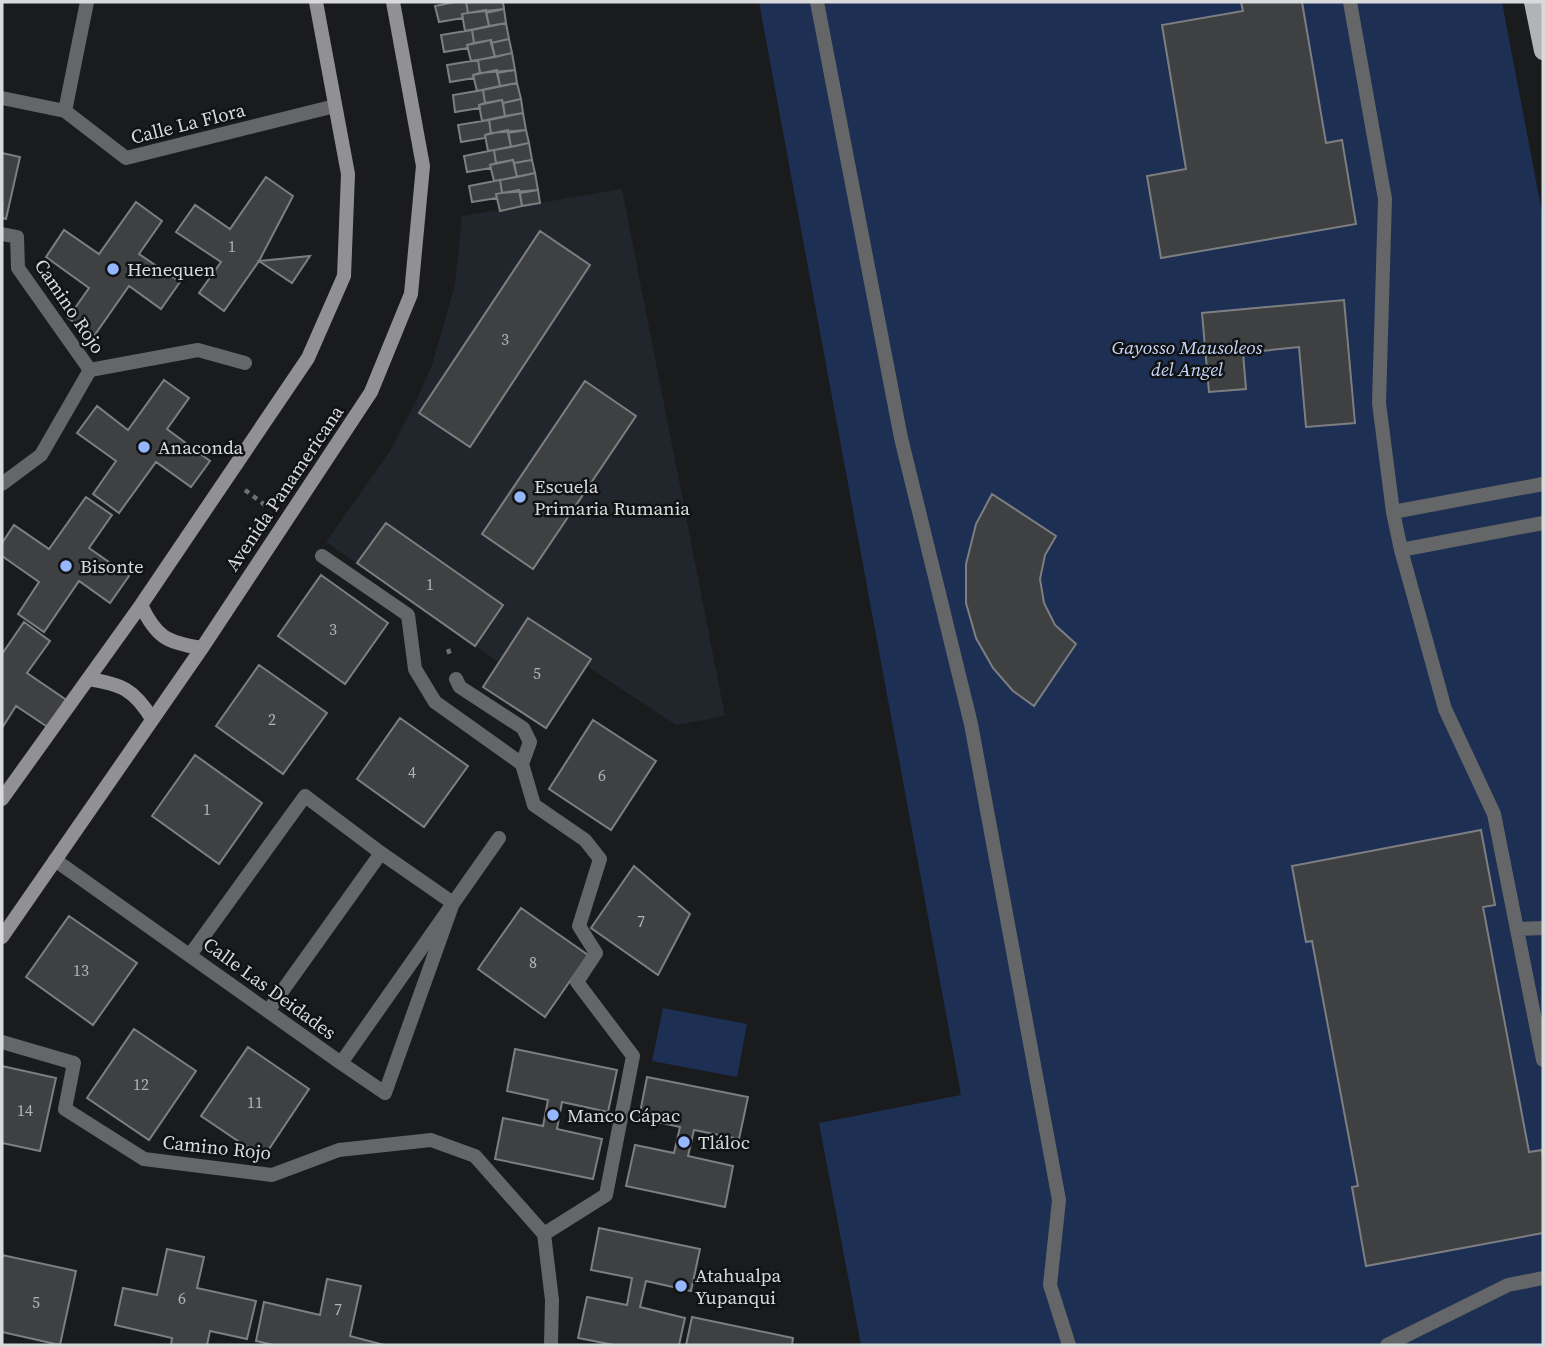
<svg xmlns="http://www.w3.org/2000/svg" width="1545" height="1347" font-family="'Source Serif 4',serif">
<style>
.built{fill:#21252c}
.green{fill:#1e2f54}
.building{fill:#3f4042;stroke:#7d7e81;stroke-width:2}
.lines{fill:none;stroke-linecap:round;stroke-linejoin:round}
.path{stroke:#6e6f71;stroke-width:4.5;stroke-dasharray:5 5;stroke-linecap:butt}
.lane{stroke:#656667;stroke-width:14}
.street{stroke:#656667;stroke-width:14}
.secondary{stroke:#919193;stroke-width:14}
.primary{stroke:#b2b3b6;stroke-width:18}
.poi-dot{fill:#95b7fd;stroke:#111214;stroke-width:2.5}
.labels{text-anchor:middle;dominant-baseline:central;stroke-width:5;stroke-linejoin:round;paint-order:stroke}
.number-label{font-size:16px;fill:#b2b4b6}
.street-label{font-size:19px;fill:#d9dadc;stroke:#111214}
.poi-label{font-size:19px;fill:#d9dadc;stroke:#111214;text-anchor:start}
.park-label{font-size:19px;font-style:italic;fill:#c5d7fb;stroke:#111214}
</style>
<rect width="100%" height="100%" fill="#1a1b1d"/>
<path class="built" d="M622,189L725,716L676,725L523,624L498,662L326,542L390,451L416,401L432,365L455,285L462,216Z"/>
<path class="green" d="M759,2H1502L1543,218V1345H861L819,1123L961,1095Z
M663,1008L747,1024L737,1077L652,1061Z"/>
<path class="building" d="M455,2H466L468,13L462,14L463,18L439,22L435,6Z
M466,2H503L504,9L468,13Z
M1241,2H1302L1326,143L1342,140L1356,224L1161,258L1147,176L1186,169L1162,25L1243,11Z
M504,9L506,23L489,26L486,13Z
M486,10L489,26L465,31L462,14Z
M506,23L509,39L491,43V40L474,43L472,30Z
M472,30L474,43L467,45L468,48L444,52L441,35Z
M509,39L512,53L495,57L491,43Z
M491,40L495,57L471,61L467,45Z
M512,53L515,70L480,73L478,60Z
M478,60L480,73L473,75L474,78L450,82L447,65Z
M497,70L500,86L477,91L473,75Z
M515,70L517,83L500,86L497,73Z
M517,83L521,99L503,103L502,100L485,103L483,90Z
M483,90L485,103L479,105L480,108L455,112L453,95Z
M521,99L523,113L505,116L503,103Z
M502,100L505,116L482,121L479,105Z
M523,113L526,130L491,133L489,120Z
M489,120L491,133L485,135V138L461,142L458,125Z
M508,130L511,147L488,151L485,135Z
M526,130L529,143L511,147L508,133Z
M529,143L532,160L514,163L513,160L496,163L494,150Z
M494,150L496,163L490,165L491,168L467,172L464,156Z
M2,153L20,157L6,219L2,218Z
M513,160L517,177L494,181L490,165Z
M532,160L535,173L517,177L514,163Z
M535,173L538,190L502,193L500,180Z
M266,177L293,196L259,261L224,311L199,293L221,262L176,232L195,205L230,229Z
M500,180L502,193L496,194L497,198L472,202L469,186Z
M519,190L522,206L500,211L496,194Z
M538,190L540,203L522,206L520,193Z
M136,202L162,221L139,254L180,282L161,309L129,286L94,336L68,318L89,288L46,257L64,230L99,254Z
M540,231L590,265L470,447L419,413Z
M310,256L292,283L259,261Z
M1344,300L1355,423L1306,427L1299,347L1243,353L1246,389L1209,392L1202,313Z
M164,380L189,398L167,429L210,461L191,487L156,462L119,513L93,494L116,461L77,433L97,406L128,430Z
M585,381L636,416L533,569L482,534Z
M992,494L1056,536L1045,555L1040,579L1044,603L1055,625L1076,644L1034,706L1013,691L993,668L976,638L966,603V564L976,524Z
M86,497L112,515L89,548L129,576L110,603L79,581L44,632L18,614L39,582L2,556V543L14,525L49,549Z
M386,523L503,605L475,646L357,563Z
M321,575L388,623L345,684L278,636Z
M528,618L591,659L546,728L483,687Z
M24,622L50,641L27,673L68,701L49,728L16,706L2,728V654Z
M259,665L327,713L283,774L216,726Z
M400,718L468,766L424,827L357,779Z
M593,720L656,761L611,830L549,789Z
M195,755L262,803L219,864L152,816Z
M1481,830L1495,905L1483,907L1529,1152L1542,1150L1543,1159V1233L1366,1266L1352,1187L1358,1186L1312,941L1306,942L1292,866Z
M634,866L690,914L658,975L591,928Z
M521,908L588,955L545,1017L478,969Z
M69,916L137,963L93,1025L26,977Z
M134,1029L196,1071L149,1140L87,1098Z
M248,1047L309,1089L263,1158L201,1116Z
M515,1049L617,1070L608,1112L562,1102L557,1129L602,1139L593,1179L495,1159L503,1118L543,1126L548,1100L507,1091Z
M2,1066L56,1078L40,1151L2,1143Z
M647,1077L748,1097L739,1139L694,1130L688,1156L733,1166L725,1207L626,1186L635,1145L674,1153L680,1127L639,1118Z
M599,1228L700,1249L691,1291L646,1281L640,1307L685,1318L679,1345H614L578,1338L587,1297L627,1305L632,1278L591,1270Z
M167,1249L204,1257L197,1288L256,1301L247,1339L210,1331L207,1345H171L172,1338L115,1325L123,1288L157,1295Z
M2,1255L76,1271L60,1345L2,1332Z
M327,1279L361,1286L350,1336L384,1345H274L256,1341L264,1302L320,1315Z
M692,1317L793,1338L792,1345H686Z"/>
<g class="lines">
<path class="path" d="M245,490L269,508
M448,649L451,658"/>
<path class="lane" d="M817,2L901,438L971,724L1059,1200L1050,1285L1069,1345
M1350,2L1385,199L1379,403L1393,512L1401,550L1445,709L1494,814L1543,1060
M2,98L65,111L126,158L335,106
M65,111L87,2
M1393,512L1543,484
M1401,550L1543,523
M55,860L341,1063L499,838
M1518,929L1543,928
M190,955L305,796L381,853L268,1011
M341,1063L385,1093L453,903L381,853
M1387,1345L1508,1285L1543,1278"/>
<path class="street" d="M2,234L17,237L18,268L90,370L41,455L2,484
M90,370L198,350L245,363
M456,679L460,687L523,728L530,742L522,764
M2,1042L74,1063L65,1109L144,1159L272,1175L339,1150L431,1140L475,1156L544,1234L606,1195L633,1056L577,982L596,953L579,926L600,859L585,840L534,805L522,764L435,702L415,669L408,615L322,556
M544,1234L552,1300L551,1345"/>
<path class="secondary" d="M141,605C156,637 167,643 202,648
M88,679C121,684 134,689 152,719
M2,799L141,605L308,358L344,276L348,174L316,2
M2,937L202,648L371,392L411,294L423,166L393,2"/>
<path class="primary" d="M1533,2L1543,51"/>
</g>
<g class="poi-dot">
<circle cx="113" cy="269" r="7"/>
<circle cx="144" cy="447" r="7"/>
<circle cx="520" cy="497" r="7"/>
<circle cx="66" cy="566" r="7"/>
<circle cx="553" cy="1115" r="7"/>
<circle cx="684" cy="1142" r="7"/>
<circle cx="681" cy="1286" r="7"/>
</g>
<g class="labels">
<g class="number-label">
<text x="232" y="246">1</text>
<text x="505" y="339">3</text>
<text x="430" y="584">1</text>
<text x="333" y="629">3</text>
<text x="537" y="673">5</text>
<text x="272" y="719">2</text>
<text x="412" y="772">4</text>
<text x="602" y="775">6</text>
<text x="207" y="809">1</text>
<text x="641" y="921">7</text>
<text x="533" y="962">8</text>
<text x="81" y="970">13</text>
<text x="141" y="1084">12</text>
<text x="255" y="1102">11</text>
<text x="25" y="1110">14</text>
<text x="182" y="1298">6</text>
<text x="36" y="1302">5</text>
<text x="338" y="1309">7</text>
</g>
<g class="street-label">
<text transform="translate(188 123) rotate(-14)">Calle La Flora</text>
<text transform="translate(70 306) rotate(56)">Camino Rojo</text>
<text transform="translate(284 488) rotate(-56)">Avenida Panamericana</text>
<text transform="translate(270 988) rotate(36)">Calle Las Deidades</text>
<text transform="translate(217 1147) rotate(6)">Camino Rojo</text>
</g>
<g class="poi-label">
<text x="127" y="269">Henequen</text>
<text x="158" y="447">Anaconda</text>
<text x="534" y="486">Escuela<tspan x="534" dy="22">Primaria Rumania</tspan></text>
<text x="80" y="566">Bisonte</text>
<text x="567" y="1115">Manco Cápac</text>
<text x="698" y="1142">Tláloc</text>
<text x="695" y="1275">Atahualpa<tspan x="695" dy="22">Yupanqui</tspan></text>
</g>
<g class="park-label">
<text x="1187" y="347">Gayosso Mausoleos<tspan x="1187" dy="22">del Angel</tspan></text>
</g>
</g>
<rect width="1545" height="1347" fill="none" stroke="#d9dadc" stroke-width="7"/>
</svg>
